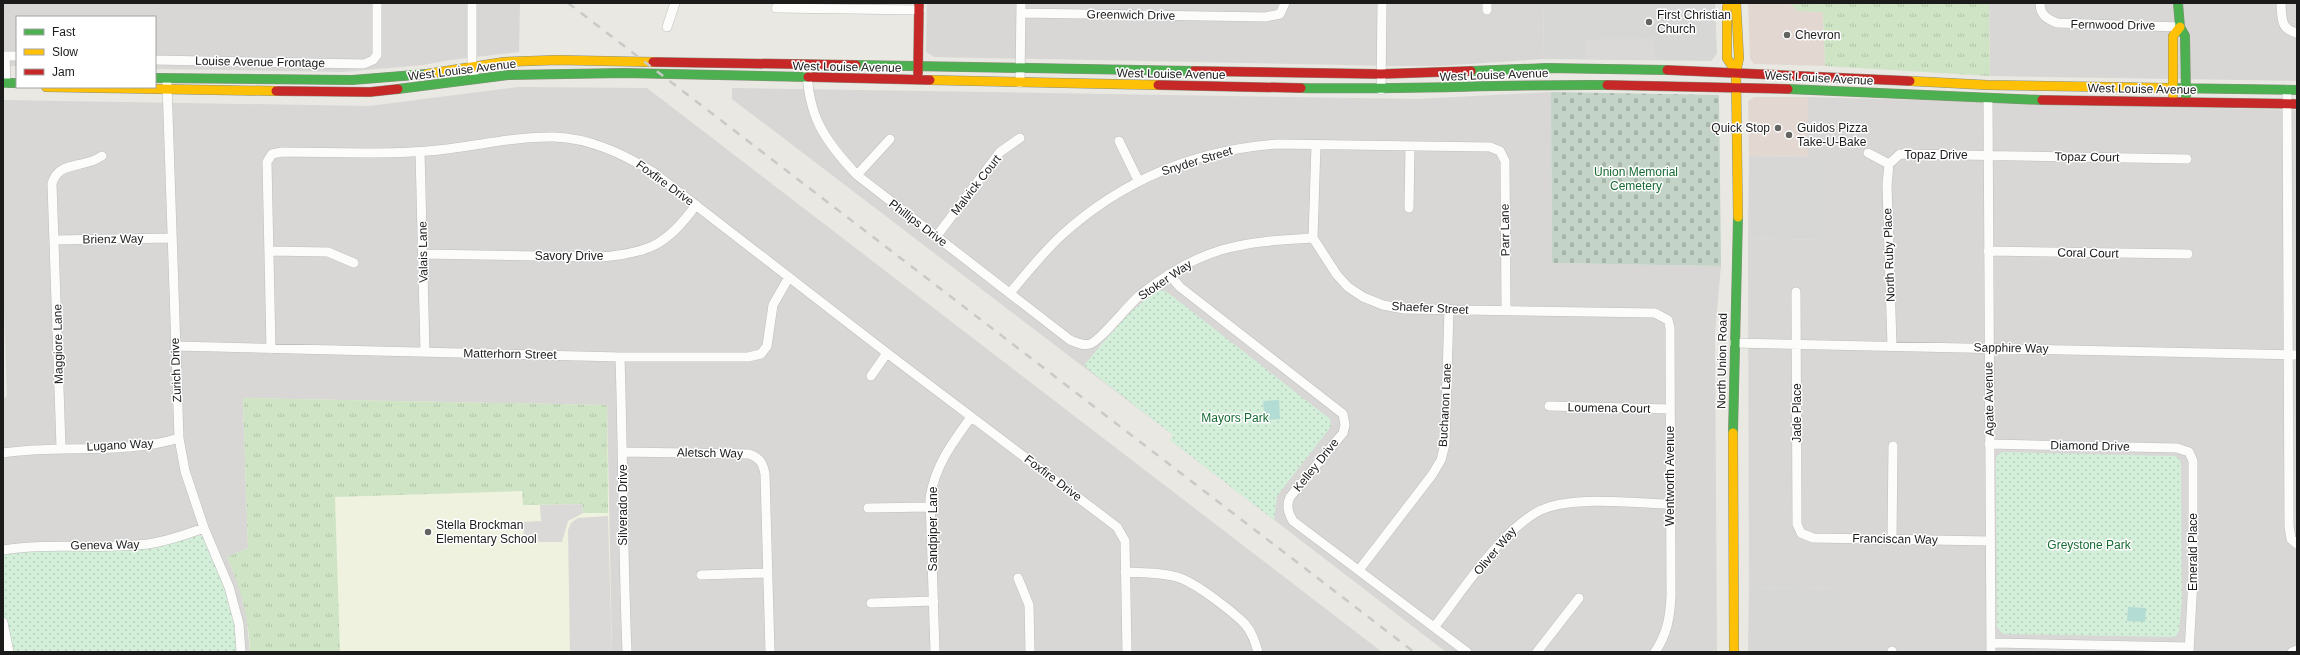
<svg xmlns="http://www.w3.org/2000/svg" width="2300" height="655" font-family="Arial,sans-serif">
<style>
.residential{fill:#d8d7d5}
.commercial{fill:#e2d8d1}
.education{fill:#eef2de}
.religious{fill:#d7d7d5}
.grass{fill:url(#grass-tufts)}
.cemetery{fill:url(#cemetery-stones)}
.park{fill:url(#park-dots)}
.pitch{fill:#b3dcd4}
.parking{fill:#dad9d7}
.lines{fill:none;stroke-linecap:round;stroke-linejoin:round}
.street-casing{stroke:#bfbebc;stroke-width:10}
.fast-casing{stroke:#8b907e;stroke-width:10}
.slow-casing{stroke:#8b907e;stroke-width:10}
.jam-casing{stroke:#8b907e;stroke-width:10}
.street{stroke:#fcfcfb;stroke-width:9}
.fast{stroke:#4caf50;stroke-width:9}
.slow{stroke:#ffc107;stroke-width:9}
.jam{stroke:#c62828;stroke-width:9}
.rail{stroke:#c9c9c8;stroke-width:2.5;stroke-dasharray:8 8;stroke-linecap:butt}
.poi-dot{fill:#636361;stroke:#fff;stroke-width:1.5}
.labels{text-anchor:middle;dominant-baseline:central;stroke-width:3;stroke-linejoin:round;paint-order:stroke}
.street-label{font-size:12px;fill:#1b1b1b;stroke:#fff}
.poi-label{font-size:12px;fill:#1b1b1b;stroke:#fff;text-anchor:start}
.park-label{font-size:12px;fill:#166b32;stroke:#fff}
</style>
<defs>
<pattern id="grass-tufts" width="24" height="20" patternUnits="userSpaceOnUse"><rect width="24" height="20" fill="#cee4c4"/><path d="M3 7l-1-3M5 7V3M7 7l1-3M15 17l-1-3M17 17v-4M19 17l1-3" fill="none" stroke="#b0c3a8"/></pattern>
<pattern id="cemetery-stones" width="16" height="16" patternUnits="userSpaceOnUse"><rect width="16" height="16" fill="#c3d3c7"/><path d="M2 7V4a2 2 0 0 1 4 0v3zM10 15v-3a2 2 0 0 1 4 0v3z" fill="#a7b5aa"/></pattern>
<pattern id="park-dots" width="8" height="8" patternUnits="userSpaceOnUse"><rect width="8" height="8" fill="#d3eed9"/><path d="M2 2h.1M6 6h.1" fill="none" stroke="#b5ccba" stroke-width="1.8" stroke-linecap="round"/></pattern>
</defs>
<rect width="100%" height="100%" fill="#e9e8e3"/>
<path class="residential" d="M3,3H520L519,52L450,60L423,65L343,72L155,69V17H17V66H3Z
M927,3H1543L1544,59L1437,66H1397L934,57L926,52Z
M1989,3H2297V81L1990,76Z
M518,87L647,88L1382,652H3V398L7,397L3,280V100L369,106Z
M732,88L1418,99L1551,92L1552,263L1721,266L1715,334L1717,652H1446L1170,440L1173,435L732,99Z
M1808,97L2297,110V652H1844L1843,589L1749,587L1748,238L1821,240V157H1808Z"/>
<path class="commercial" d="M1748,3H1789L1798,11L1823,12L1825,66L1754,64L1750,59Z
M1754,97H1808V157L1749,156L1748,101Z"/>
<path class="education" d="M243,398L607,405L612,652H250L246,612L238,583L227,557L248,548Z"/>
<path class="religious" d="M1543,3H1715L1717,54L1711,61L1544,59Z
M1749,156L1821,157V240L1748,238Z
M1749,587L1844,589V652H1748Z"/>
<path class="grass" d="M1789,3H1989L1990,76L1825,66L1823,12L1798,11Z
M243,398L607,405L608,513H583L582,504L523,505L522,491L335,497L340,652H250C249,618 241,588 227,557L248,548Z"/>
<path class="cemetery" d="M1551,92L1719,95L1721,266L1552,263Z"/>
<path class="park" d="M1161,290L1167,292L1330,419L1331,426L1329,429L1277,496L1274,520L1170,440L1173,435L1084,366C1097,349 1142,295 1161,290Z
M2003,452L2174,456L2179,458L2181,464L2182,601L2179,631L2176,636L2171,637L2003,634L1997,627L1996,459L1998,454Z
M204,528L229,587L241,652H9L3,622V550L147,544Z"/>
<path class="pitch" d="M1279,400L1280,419L1265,420L1263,401Z
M2128,607L2146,608L2145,622L2127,621Z"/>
<path class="parking" d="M1653,38L1655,60L1585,59L1586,39Z
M582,504L583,513L568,521L562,542H538V538L524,539L523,522L541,521L540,505Z
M608,516L612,652H570L568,530L571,523L578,518Z"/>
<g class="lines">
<g class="street-casing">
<path id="street" d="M472,3V66L475,78
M1487,3V10
M2040,3C2040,15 2047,19 2057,23L2180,27
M2281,3C2282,18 2280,29 2297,33
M776,8L919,10
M1021,13L1266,17L1280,14L1285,3
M667,27L675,3
M3,56H5L6,83
M5,56H17
M155,60L364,64L373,60L377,55V3
M807,65C807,115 824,140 857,175L1070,340C1077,343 1083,346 1090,344C1100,341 1128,305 1140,295C1201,247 1238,242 1313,238
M1020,83L1021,3
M167,84L179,438L185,471L204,528L229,587L239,624L241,652
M1381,90L1382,3
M2287,90L2289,526L2291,539L2297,544
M1988,99L1991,652
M1119,141L1138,180
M1316,145L1313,238L1337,275L1348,287L1363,297L1383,305L1404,309L1655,313L1668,320L1670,328L1671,596C1670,618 1667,634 1655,652
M420,152L425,352
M1868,153L1889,164
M1889,164L1900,154L2187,159
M1889,164L1887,185L1892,345
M857,175L890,139
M1409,208L1410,146
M936,237L1000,152L1020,138
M56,240L171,238
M269,251L328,252L354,263
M1988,251L2188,254
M423,254L601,257C649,253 667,245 696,205
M1169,274L1180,287L1343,414L1345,425L1343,433L1290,497C1286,506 1288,513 1293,521L1467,652
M1796,292L1797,524L1801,533L1813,538L1990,541
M1010,293C1027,273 1043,252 1063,234C1124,179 1195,150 1278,144L1490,147L1500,151L1505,161L1506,310
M1734,343L2297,355
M175,346L620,357H748L761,354L767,346L773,305L789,277
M271,349L267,162L272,154L282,152C330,152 379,155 427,151C470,148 512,136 554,137C590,138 623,154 653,172L887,353L1117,527L1125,541L1127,652
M620,357C623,455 623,554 627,652
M871,376L887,353
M1549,406L1670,409
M1989,444L2177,448L2189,452L2193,461V579L2189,652
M61,447L52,184C56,167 70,167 85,163C91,162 97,159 102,156
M623,452L749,454C760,458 763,463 765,474L770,652
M3,453C59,444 126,455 179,438
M868,508L930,507
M1892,539L1893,446
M3,550C51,542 100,550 148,544C167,541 185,535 204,528
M1359,570L1432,475L1441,460L1445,444L1449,309
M1125,572C1143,573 1163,572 1180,578C1197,584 1232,611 1245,624C1252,632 1255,642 1258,652
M701,575L767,573
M1018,578L1029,605L1030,652
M871,603L934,601
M3,622L9,652
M1435,626C1462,592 1508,519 1549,507C1581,497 1635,503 1670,504
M1991,643L2189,647
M1892,651V652
M935,652L930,498C935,466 952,443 971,417
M1537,652L1579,598
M2292,652L2297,650"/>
</g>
<g class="fast-casing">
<path id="fast" d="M2178,3L2180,27L2185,36L2186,96
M856,65L1194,71
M1471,71L1547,68L1667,70
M155,78L352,80L427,74
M3,83H17
M1301,88C1403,90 1505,84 1607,85
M2167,88L2297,90
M398,89L508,75L624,73L808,77
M1788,89L2042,100
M1733,433L1738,217"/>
</g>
<g class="slow-casing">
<path id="slow" d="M1730,3L1727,7V58L1736,72
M1736,3L1739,58L1736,72L1738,217
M427,74L504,62L557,60L653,62
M930,80L1158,85
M1910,81L1987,85L2167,88
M46,87L276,91
M2173,95V36L2180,27
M1733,433L1734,652"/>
</g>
<g class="jam-casing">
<path id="jam" d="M653,62L856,65
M1667,70L1910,81
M1194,71L1381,74L1471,71
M918,73L919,3
M808,77L930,80
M1158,85L1301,88
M1607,85L1788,89
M276,91L370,92L398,89
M2042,100L2297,104"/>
</g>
<use href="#street" class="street"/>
<use href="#fast" class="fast"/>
<use href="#slow" class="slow"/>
<use href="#jam" class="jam"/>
<path class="rail" d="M568,3L1414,652"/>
</g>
<g class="poi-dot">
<circle cx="1649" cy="22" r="4"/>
<circle cx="1787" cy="35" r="4"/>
<circle cx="1778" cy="128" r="4"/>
<circle cx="1789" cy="135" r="4"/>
<circle cx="428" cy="532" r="4"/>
</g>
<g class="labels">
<g class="street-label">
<text transform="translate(1131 15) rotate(1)">Greenwich Drive</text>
<text transform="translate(2113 25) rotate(1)">Fernwood Drive</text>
<text transform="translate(260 62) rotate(1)">Louise Avenue Frontage</text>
<text transform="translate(847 67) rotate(1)">West Louise Avenue</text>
<text transform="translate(462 70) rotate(-7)">West Louise Avenue</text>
<text transform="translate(1171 74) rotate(1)">West Louise Avenue</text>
<text transform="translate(1494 75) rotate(-2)">West Louise Avenue</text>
<text transform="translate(1819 78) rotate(3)">West Louise Avenue</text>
<text transform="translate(2142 89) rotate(1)">West Louise Avenue</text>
<text x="1936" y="155">Topaz Drive</text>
<text transform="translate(2087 157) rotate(1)">Topaz Court</text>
<text transform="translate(1197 161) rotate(-17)">Snyder Street</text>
<text transform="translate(665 183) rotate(36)">Foxfire Drive</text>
<text transform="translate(976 185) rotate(-52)">Malvick Court</text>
<text transform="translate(918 223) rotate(37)">Phillips Drive</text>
<text transform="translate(1505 230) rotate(-91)">Parr Lane</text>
<text transform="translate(113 239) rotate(-1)">Brienz Way</text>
<text transform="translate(423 252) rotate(-91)">Valais Lane</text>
<text transform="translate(2088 253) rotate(1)">Coral Court</text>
<text transform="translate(1889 255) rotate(-92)">North Ruby Place</text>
<text x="569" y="256">Savory Drive</text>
<text transform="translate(1165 280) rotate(-34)">Stoker Way</text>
<text transform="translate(1430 308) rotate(3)">Shaefer Street</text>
<text transform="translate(58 344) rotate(-91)">Maggiore Lane</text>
<text transform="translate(2011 348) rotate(1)">Sapphire Way</text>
<text transform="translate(510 354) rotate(1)">Matterhorn Street</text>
<text transform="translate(1722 361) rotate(-89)">North Union Road</text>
<text transform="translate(176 370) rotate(-92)">Zurich Drive</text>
<text transform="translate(1989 399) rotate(-91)">Agate Avenue</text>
<text transform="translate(1445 405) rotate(-87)">Buchanon Lane</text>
<text transform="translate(1609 408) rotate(1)">Loumena Court</text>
<text transform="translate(1797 413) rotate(-90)">Jade Place</text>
<text transform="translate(120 445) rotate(-3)">Lugano Way</text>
<text transform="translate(2090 446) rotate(1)">Diamond Drive</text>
<text transform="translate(710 453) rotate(1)">Aletsch Way</text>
<text transform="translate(1316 465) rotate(-51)">Kelley Drive</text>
<text transform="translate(1670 476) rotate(-90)">Wentworth Avenue</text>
<text transform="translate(1053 478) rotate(37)">Foxfire Drive</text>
<text transform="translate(623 505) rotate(-90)">Silverado Drive</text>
<text transform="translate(933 529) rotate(-90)">Sandpiper Lane</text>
<text transform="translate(1895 539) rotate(1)">Franciscan Way</text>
<text transform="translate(105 545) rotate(-1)">Geneva Way</text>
<text transform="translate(1495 551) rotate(-50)">Oliver Way</text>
<text transform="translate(2193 552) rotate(-90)">Emerald Place</text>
</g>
<g class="poi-label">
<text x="1657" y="15">First Christian<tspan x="1657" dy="14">Church</tspan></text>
<text x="1795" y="35">Chevron</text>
<text x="1770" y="128" text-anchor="end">Quick Stop</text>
<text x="1797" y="128">Guidos Pizza<tspan x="1797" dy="14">Take-U-Bake</tspan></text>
<text x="436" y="525">Stella Brockman<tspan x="436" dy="14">Elementary School</tspan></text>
</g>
<g class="park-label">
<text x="1636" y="172">Union Memorial<tspan x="1636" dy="14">Cemetery</tspan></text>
<text x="1235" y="418">Mayors Park</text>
<text x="2089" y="545">Greystone Park</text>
</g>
</g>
<rect width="2300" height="655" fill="none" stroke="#1b1b1b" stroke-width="8"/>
<rect x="16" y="16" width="140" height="72" fill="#ffffff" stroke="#a4a4a4"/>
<rect x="24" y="29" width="20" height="6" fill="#4caf50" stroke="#a4a4a4"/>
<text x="52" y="36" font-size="12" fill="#1b1b1b">Fast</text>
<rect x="24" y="49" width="20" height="6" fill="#ffc107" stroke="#a4a4a4"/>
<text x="52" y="56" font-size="12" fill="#1b1b1b">Slow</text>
<rect x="24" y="69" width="20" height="6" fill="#c62828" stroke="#a4a4a4"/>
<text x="52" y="76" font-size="12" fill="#1b1b1b">Jam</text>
</svg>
